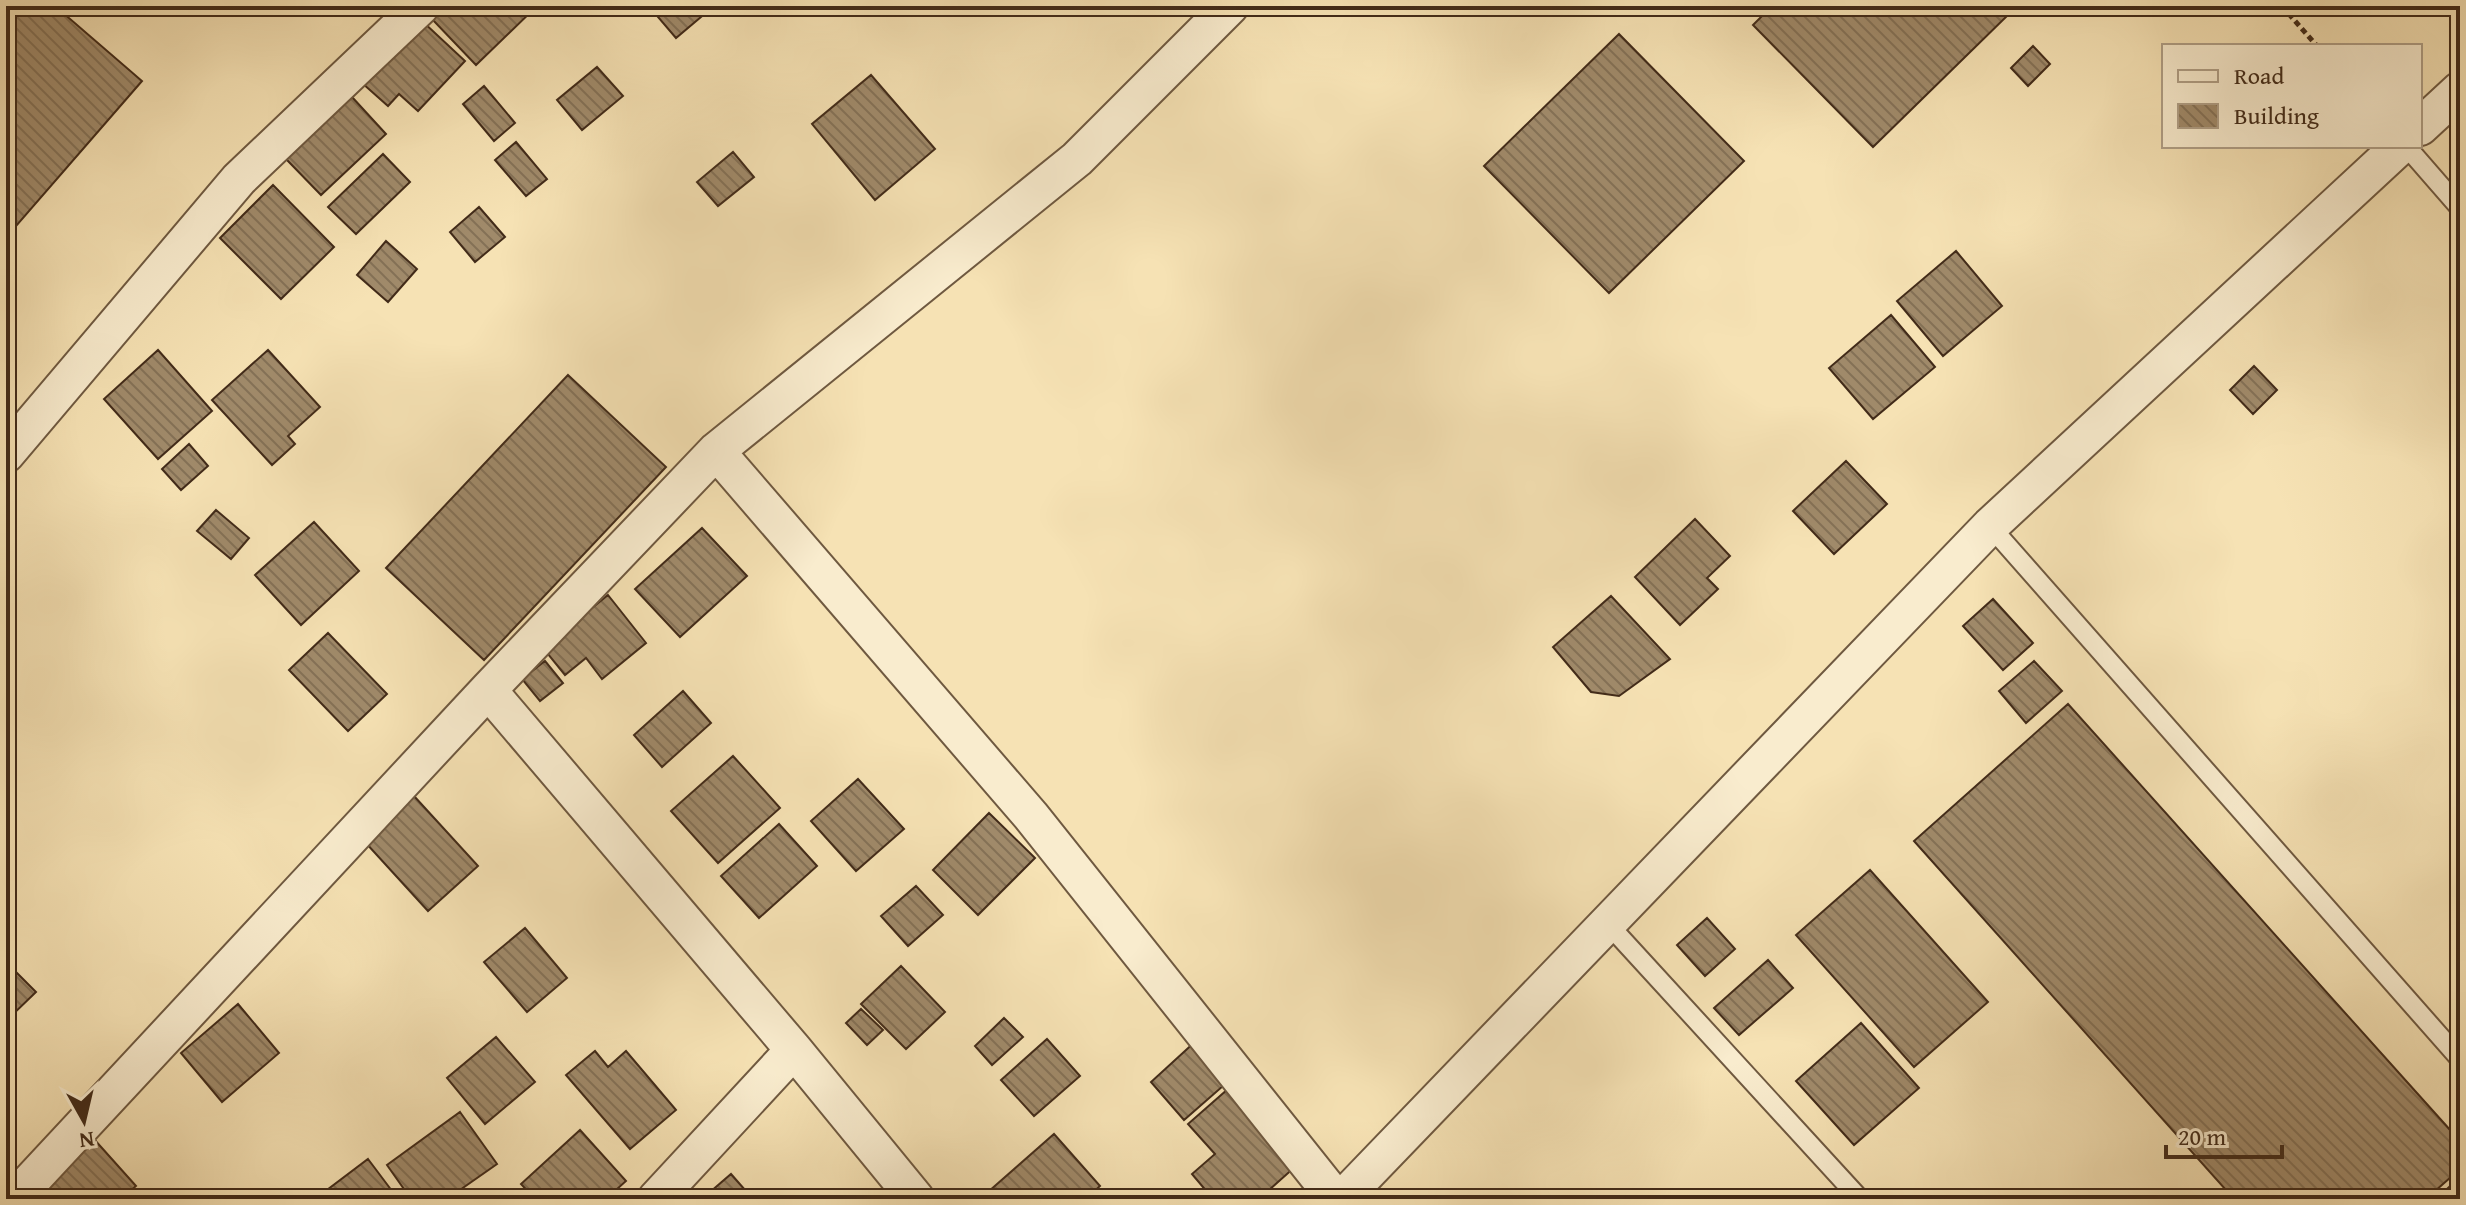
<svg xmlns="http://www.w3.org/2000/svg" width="2466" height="1205" font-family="'Gentium Book Plus',serif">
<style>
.building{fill:url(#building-back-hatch);stroke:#422b19;stroke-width:2}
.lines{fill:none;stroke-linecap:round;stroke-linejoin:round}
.lane-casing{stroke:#6f5940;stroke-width:22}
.street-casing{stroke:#6f5940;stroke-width:40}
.path{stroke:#422b19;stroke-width:5;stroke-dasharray:6 4;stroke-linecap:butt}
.lane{stroke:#f9ecce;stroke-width:18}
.street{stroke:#f9ecce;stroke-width:36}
</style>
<defs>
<pattern id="building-back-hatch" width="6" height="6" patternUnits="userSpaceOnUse" patternTransform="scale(2)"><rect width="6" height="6" fill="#a08a6a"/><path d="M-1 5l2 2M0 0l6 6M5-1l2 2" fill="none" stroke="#847156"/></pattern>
</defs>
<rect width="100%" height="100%" fill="#f6e2b4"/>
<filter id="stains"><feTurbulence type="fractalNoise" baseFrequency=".0025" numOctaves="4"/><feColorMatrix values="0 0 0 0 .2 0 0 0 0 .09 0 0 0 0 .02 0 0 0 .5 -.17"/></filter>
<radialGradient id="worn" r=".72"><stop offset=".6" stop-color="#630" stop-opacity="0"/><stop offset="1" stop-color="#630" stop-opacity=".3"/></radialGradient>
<path class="building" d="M6,6H55L142,81L10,233L6,230Z
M443,6H537L476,65L431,18Z
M657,6H714L676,38L652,10Z
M1772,6H2001L2009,14L1873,147L1753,25Z
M421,20L465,61L418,111L399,94L388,106L362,83Z
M1619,34L1744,161L1609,293L1484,166Z
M2033,46L2050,64L2028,86L2011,68Z
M597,67L623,96L582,130L557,100Z
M871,75L935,149L875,200L812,124Z
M484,86L515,123L494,141L463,104Z
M352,97L386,134L321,195L286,159Z
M516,142L547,179L526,196L495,160Z
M733,152L754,177L718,206L697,182Z
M383,154L410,182L356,234L328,207Z
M273,185L334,247L281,299L220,238Z
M479,207L505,237L475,262L450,232Z
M386,241L417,269L388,302L357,275Z
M1956,251L2002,306L1943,356L1897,301Z
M1891,315L1935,367L1873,419L1829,368Z
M158,350L212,411L158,459L104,399Z
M268,350L320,407L288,436L295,444L272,465L212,400Z
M2254,366L2277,390L2253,414L2230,390Z
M568,375L666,467L484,660L386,568Z
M189,444L208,466L181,490L162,469Z
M1846,461L1887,504L1834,554L1793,511Z
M216,510L249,538L231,559L197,531Z
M1695,519L1730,556L1707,578L1718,589L1680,625L1635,577Z
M314,522L359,571L301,625L255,575Z
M702,528L747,576L680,637L635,589Z
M608,595L646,643L602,679L586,658L565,675L543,648Z
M1611,596L1670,659L1619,696L1591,692L1553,647Z
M1993,599L2033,643L2003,670L1963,626Z
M328,633L387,694L348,731L289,670Z
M545,661L563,683L540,701L522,679Z
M2034,661L2062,691L2026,723L1999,691Z
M683,691L711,723L662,767L634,735Z
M2068,704L2460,1141V1169L2426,1199H2234L1914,841Z
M733,756L780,808L718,863L671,811Z
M858,779L904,829L856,871L811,821Z
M414,796L478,866L428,911L365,842Z
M989,813L1035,858L978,915L933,870Z
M779,824L817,866L759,918L721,876Z
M1870,870L1988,1002L1914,1067L1796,935Z
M916,886L943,915L908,946L881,916Z
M1707,918L1735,949L1705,976L1677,945Z
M525,928L567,978L527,1012L484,962Z
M1768,960L1793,988L1739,1035L1714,1008Z
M10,966L36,992L6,1021V970Z
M901,966L945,1012L906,1049L861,1004Z
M238,1004L279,1053L222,1102L181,1053Z
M861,1009L883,1030L867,1045L846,1023Z
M1004,1018L1023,1037L992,1065L975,1046Z
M1861,1023L1919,1088L1854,1145L1796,1081Z
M496,1037L535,1082L485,1124L447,1078Z
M1047,1039L1080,1076L1034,1116L1001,1080Z
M1197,1040L1231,1079L1184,1120L1151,1082Z
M595,1051L608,1067L626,1051L676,1110L630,1149L566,1075Z
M1228,1089L1296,1166L1259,1199H1213L1192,1174L1215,1154L1188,1124Z
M460,1112L497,1164L447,1199H411L387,1165Z
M580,1130L626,1181L606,1199H535L521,1184Z
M1054,1134L1100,1186L1086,1199H980Z
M93,1138L136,1186L121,1199H56L42,1183Z
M368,1159L398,1199H315Z
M731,1174L753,1199H702Z
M2460,1177V1199H2436Z"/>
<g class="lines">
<g class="lane-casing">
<path id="lane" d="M2406,146L2460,208
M1990,526L2460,1059
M1609,925L1860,1199"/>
</g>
<g class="street-casing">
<path id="street" d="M2420,127L2460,90
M716,451L1031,816L1336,1199
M6,454L239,179L421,6
M488,690L794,1050L916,1199
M14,1199L488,690L716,451L1077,159L1230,6
M656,1199L794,1050
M1342,1199L1990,526L2400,146"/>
</g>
<path class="path" d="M2282,6L2317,46"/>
<use href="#lane" class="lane"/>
<use href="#street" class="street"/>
</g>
<rect width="2466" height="1205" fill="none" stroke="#f6e2b4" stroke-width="32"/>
<rect x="8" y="8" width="2450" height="1189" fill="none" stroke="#422b19" stroke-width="4"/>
<rect x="16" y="16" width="2434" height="1173" fill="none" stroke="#422b19" stroke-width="2"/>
<rect x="2162" y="44" width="260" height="104" fill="#f9ecce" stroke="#b09f86" stroke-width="2"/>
<rect x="2178" y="70" width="40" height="12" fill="#f9ecce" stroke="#b09f86" stroke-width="2"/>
<text x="2234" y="84" font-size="24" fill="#422b19">Road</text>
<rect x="2178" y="104" width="40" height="24" fill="url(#building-back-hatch)" stroke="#b09f86" stroke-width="2"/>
<text x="2234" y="124" font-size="24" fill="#422b19">Building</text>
<g transform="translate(84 1121) rotate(172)" stroke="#f9ecce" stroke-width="6" paint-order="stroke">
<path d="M0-6L14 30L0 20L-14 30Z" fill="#422b19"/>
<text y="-12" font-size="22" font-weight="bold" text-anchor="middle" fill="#422b19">N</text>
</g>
<path d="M2166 1145v12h116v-12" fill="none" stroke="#422b19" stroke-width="4"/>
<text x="2178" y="1145" font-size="24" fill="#422b19" stroke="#f9ecce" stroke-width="6" paint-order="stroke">20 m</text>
<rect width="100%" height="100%" filter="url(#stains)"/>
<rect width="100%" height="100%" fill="url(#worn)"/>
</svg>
